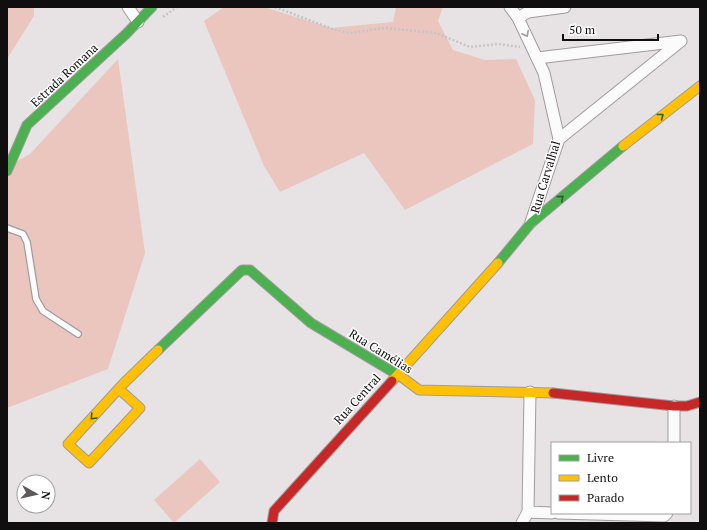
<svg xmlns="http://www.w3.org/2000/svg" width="707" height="530" font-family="'PT Serif',serif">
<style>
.green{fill:#eac6bf}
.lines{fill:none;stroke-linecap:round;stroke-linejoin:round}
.lane-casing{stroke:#a09c9d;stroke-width:8}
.street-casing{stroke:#a09c9d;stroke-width:13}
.fast-casing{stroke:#a09c9d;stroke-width:11}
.slow-casing{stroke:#a09c9d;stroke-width:11}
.jam-casing{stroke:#a09c9d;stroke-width:11}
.path{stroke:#c5c5c5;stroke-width:2.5;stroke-dasharray:2 2;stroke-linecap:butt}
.lane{stroke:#fbfbfb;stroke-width:5.5}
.street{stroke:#fbfbfb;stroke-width:11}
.fast{stroke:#4caf50;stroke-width:9}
.slow{stroke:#ffc107;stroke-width:9}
.jam{stroke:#c62828;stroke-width:9}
.oneway{stroke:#9d9c9d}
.oneway2{stroke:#2e5e30}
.labels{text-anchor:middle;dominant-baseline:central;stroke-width:3;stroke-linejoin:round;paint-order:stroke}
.street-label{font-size:12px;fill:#110e0f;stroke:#fff}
</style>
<rect width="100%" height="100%" fill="#e7e3e4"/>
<path class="green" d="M7,7H34V16L7,59Z
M224,7H264L331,28L393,22L396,7H443L438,21L453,50L485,60L516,59L535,100L533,144L405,210L364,153L280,192L264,166L204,21Z
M118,59L145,253L108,369L7,408V167L30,154Z
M200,459L220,482L174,523L154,500Z"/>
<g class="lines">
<g class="lane-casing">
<path id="lane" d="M7,228L23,234L27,242L36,299L43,311L78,334"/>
</g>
<g class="street-casing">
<path id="street" d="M128,7L138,22
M510,7L518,18
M537,58L681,41
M559,139L681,41
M531,222L559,139L544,73L518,18L528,12L565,7
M530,392L528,512L552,513
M674,443V406
M558,513L664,516L667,513
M522,523L528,512"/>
</g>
<g class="fast-casing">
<path id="fast" d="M7,171L27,125L126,34L152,7
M498,263L531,223L623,146
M158,350L242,270H250L311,323L403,378"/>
</g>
<g class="slow-casing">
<path id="slow" d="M623,146L700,86
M403,378L419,390L553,393
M392,381L498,263
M119,389L140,408L89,463L68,444L124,383L158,350"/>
</g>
<g class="jam-casing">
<path id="jam" d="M553,393L674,406H687L700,402
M272,523L274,511L392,381"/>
</g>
<path class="path" d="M275,7L335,30L350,33L385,28L436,33L470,47L498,44L520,47
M163,17L177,7"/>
<use href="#lane" class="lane"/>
<use href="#street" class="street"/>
<use href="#fast" class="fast"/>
<use href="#slow" class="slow"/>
<use href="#jam" class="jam"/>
</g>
<defs><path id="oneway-chevron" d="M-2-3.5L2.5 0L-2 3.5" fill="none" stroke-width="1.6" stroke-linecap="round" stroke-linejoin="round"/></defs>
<use class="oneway" href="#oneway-chevron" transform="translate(526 34) rotate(63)"/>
<g class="oneway2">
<use href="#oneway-chevron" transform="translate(661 116) rotate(-38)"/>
<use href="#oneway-chevron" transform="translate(561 198) rotate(-40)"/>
<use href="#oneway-chevron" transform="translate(93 417) rotate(133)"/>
</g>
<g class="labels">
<g class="street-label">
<text transform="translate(64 75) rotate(-43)">Estrada Romana</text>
<text transform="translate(545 177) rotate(-73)">Rua Carvalhal</text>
<text transform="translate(381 351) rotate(32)">Rua Camélias</text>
<text transform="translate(357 399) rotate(-48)">Rua Central</text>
</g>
</g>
<rect width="707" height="530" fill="none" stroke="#110e0f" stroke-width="16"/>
<rect x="551" y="442" width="140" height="72" fill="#ffffff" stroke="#a09f9f"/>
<rect x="559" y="455" width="20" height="6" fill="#4caf50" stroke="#a09f9f"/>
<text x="587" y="462" font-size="12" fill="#110e0f">Livre</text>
<rect x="559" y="475" width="20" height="6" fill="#ffc107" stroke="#a09f9f"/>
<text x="587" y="482" font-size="12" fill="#110e0f">Lento</text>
<rect x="559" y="495" width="20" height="6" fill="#c62828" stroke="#a09f9f"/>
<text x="587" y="502" font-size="12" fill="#110e0f">Parado</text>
<g transform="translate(36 494) rotate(98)"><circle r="19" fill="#ffffff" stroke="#a09f9f"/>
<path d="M0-3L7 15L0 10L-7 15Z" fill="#5c595a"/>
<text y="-6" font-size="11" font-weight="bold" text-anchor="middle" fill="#110e0f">N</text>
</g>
<path d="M563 34v6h95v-6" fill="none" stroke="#110e0f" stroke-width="2"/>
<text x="569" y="34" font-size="12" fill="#110e0f" stroke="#ffffff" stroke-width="3" paint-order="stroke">50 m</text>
</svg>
